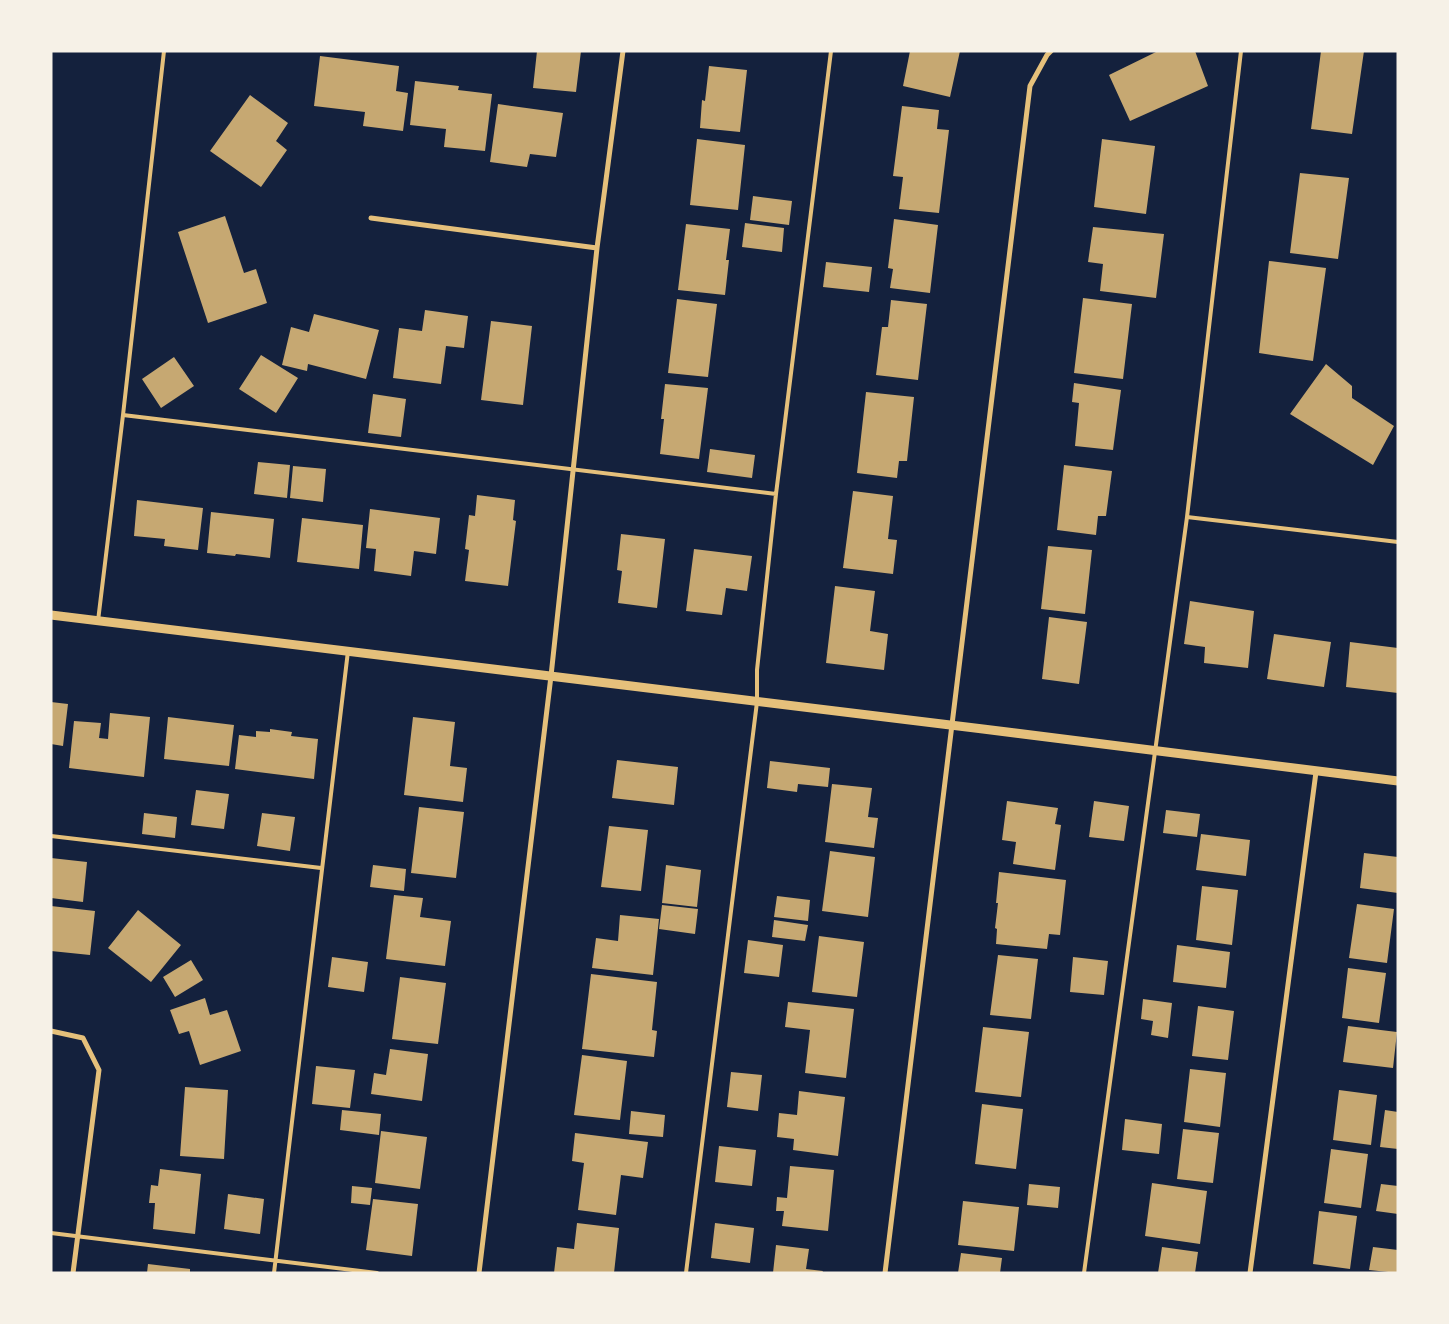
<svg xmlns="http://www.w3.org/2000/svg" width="1449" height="1324" font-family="Commissioner,sans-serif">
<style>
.building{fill:#c6a872}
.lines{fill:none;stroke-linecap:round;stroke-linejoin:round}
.service{stroke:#e5c07b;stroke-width:4}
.minor{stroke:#e5c07b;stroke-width:5}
.tertiary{stroke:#e5c07b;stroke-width:9}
</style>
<rect width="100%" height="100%" fill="#14213d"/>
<path class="building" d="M537,51H581L576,92L533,88Z
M910,51H960L950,97L903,86Z
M1158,51H1195L1208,86L1130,121L1109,75Z
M1321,51H1364L1352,134L1311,129Z
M320,56L399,66L396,91L408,93L403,131L363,126L365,112L314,106Z
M709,66L747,70L740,132L700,128L702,100L705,101Z
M415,81L459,86L458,90L492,94L485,151L444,147L446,129L410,125Z
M250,95L288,123L276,141L287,150L261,187L210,151Z
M498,104L563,113L556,157L530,154L527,167L490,162Z
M902,106L939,110L937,129L949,130L939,213L899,209L903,177L893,176Z
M697,139L745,145L738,210L690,205Z
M1102,139L1155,146L1146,214L1094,207Z
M1300,173L1349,178L1338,259L1290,253Z
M753,196L792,201L789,225L750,220Z
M225,216L244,273L256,269L267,303L208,323L178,232Z
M894,219L938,225L930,293L890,288L893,269L888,268Z
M745,223L784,228L782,252L742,247Z
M686,224L730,229L726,260H729L725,295L678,290Z
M1093,227L1164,234L1156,298L1100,291L1103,264L1088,262Z
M1269,261L1326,268L1313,361L1259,353Z
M826,262L872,267L869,292L823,287Z
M1083,298L1132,304L1123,379L1074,373Z
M677,299L717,304L708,377L668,373Z
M891,300L927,304L918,380L876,375L882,327H888Z
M425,310L468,316L464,348L446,346L441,384L393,378L399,328L422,331Z
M314,314L379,330L366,379L308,364L307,371L282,365L291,327L309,332Z
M491,321L532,326L523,405L481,400Z
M261,355L298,378L276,413L239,389Z
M174,357L194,386L161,408L142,379Z
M1326,364L1352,386V398L1394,426L1373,465L1290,414Z
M1074,383L1121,390L1113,450L1075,446L1079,403L1072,402Z
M665,384L708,388L699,459L660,454L664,419H661Z
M866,392L914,397L907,461H899L897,478L857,473Z
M373,394L406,399L401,437L368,433Z
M710,449L755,455L752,478L707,472Z
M258,462L290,465L287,498L254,494Z
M1064,465L1112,471L1106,516H1098L1096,535L1057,530Z
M293,466L326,469L323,502L290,498Z
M853,491L893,496L888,539L897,540L893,574L843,568Z
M477,495L515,500L513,520L516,521L508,586L465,581L469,550L465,549L469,515L475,516Z
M137,500L203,508L198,550L164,546L165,539L134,536Z
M370,509L440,518L436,554L414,551L411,576L374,571L376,549L366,548Z
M211,512L274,519L270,558L236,554L235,556L207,553Z
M302,518L363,525L359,569L297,562Z
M621,534L665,539L657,608L618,603L622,571L617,570Z
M1048,546L1092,550L1085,614L1041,609Z
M694,549L752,556L747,591L726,588L722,615L686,611Z
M835,586L875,591L870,631L888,634L884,670L826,663Z
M1190,601L1254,611L1248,668L1204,663L1205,647L1184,644Z
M1049,617L1087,622L1079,684L1042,679Z
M1274,634L1331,642L1324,687L1267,679Z
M1350,642L1398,648V693L1346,687Z
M51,702L68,704L63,746L51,744Z
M110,713L150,717L144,777L69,768L74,721L101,723L99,738L108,739Z
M168,717L234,725L229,766L164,759Z
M413,717L455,722L450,766L467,768L463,802L404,795Z
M270,729L292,732L291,736L318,739L314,779L235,769L239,735L256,737V731L270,732Z
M617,760L678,767L674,805L612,798Z
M770,761L830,768L828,787L798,784L797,792L767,788Z
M832,784L872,788L868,817L878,818L874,848L825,842Z
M196,790L229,794L224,829L191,825Z
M1007,801L1058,808L1055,824L1061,825L1055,870L1013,864L1016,842L1002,840Z
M1094,801L1129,806L1124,841L1089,837Z
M419,807L464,812L456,878L411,873Z
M1166,810L1200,814L1197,837L1163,833Z
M144,813L177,817L175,838L142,834Z
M262,813L295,817L290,851L257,846Z
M609,826L648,830L641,891L601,887Z
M1201,834L1250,840L1246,876L1196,870Z
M830,851L875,857L868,917L822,911Z
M1364,853L1398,857V893L1360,888Z
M51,858L87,862L83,902L51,898Z
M373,865L406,869L404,891L370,887Z
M666,865L701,870L697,907L662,903Z
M999,872L1066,880L1060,935L1049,934L1047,949L996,944L997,929L995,928L998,903H996Z
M1202,886L1238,890L1232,945L1196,940Z
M394,895L423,898L420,917L451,921L445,966L386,959Z
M777,896L810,900L808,921L774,917Z
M1357,904L1394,909L1387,963L1349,958Z
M662,905L698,909L695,934L659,929Z
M51,906L95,911L90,955L51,951Z
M138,910L181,945L151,982L108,948Z
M620,915L659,919L653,975L592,968L596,938L618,941Z
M774,920L808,925L805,941L772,937Z
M819,936L864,942L857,997L812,992Z
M748,940L783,945L779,977L744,973Z
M1177,945L1230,952L1226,988L1173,982Z
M998,955L1038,959L1031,1019L990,1015Z
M332,957L368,962L364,992L328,987Z
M1073,957L1108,961L1104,995L1070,992Z
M191,960L203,980L175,997L163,977Z
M1348,968L1386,973L1379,1023L1342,1018Z
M591,974L657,982L652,1030L657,1031L654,1057L582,1049Z
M400,977L446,983L438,1044L392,1039Z
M205,998L210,1015L227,1010L241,1051L200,1065L189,1031L179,1034L170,1010Z
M1143,999L1172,1003L1168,1038L1151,1035L1153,1021L1141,1019Z
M788,1002L854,1009L846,1078L805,1073L810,1030L785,1027Z
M1198,1006L1234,1011L1228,1060L1192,1056Z
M1348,1026L1397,1032L1393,1068L1343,1062Z
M983,1027L1029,1032L1021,1097L975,1092Z
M390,1049L428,1054L422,1101L371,1094L374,1073L386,1075Z
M582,1055L627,1061L620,1120L574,1115Z
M316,1066L355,1070L350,1108L312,1104Z
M1190,1069L1226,1073L1220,1127L1184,1122Z
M731,1072L762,1075L758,1111L727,1107Z
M185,1087L228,1090L224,1159L180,1156Z
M1339,1090L1377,1095L1371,1145L1333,1140Z
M799,1091L845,1097L838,1156L793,1150L794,1139L777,1137L779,1113L797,1115Z
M982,1104L1023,1109L1016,1169L975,1164Z
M342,1110L381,1114L379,1135L340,1130Z
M1385,1110L1398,1112V1149L1380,1147Z
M631,1111L665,1115L663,1137L629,1134Z
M1125,1119L1162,1124L1159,1154L1122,1150Z
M1183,1129L1219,1133L1213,1183L1177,1179Z
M381,1131L427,1137L420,1189L375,1183Z
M575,1133L648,1142L643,1178L621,1175L616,1215L578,1210L584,1163L572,1161Z
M719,1146L756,1150L752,1186L715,1182Z
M1331,1149L1368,1154L1361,1208L1324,1203Z
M790,1166L834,1170L828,1231L782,1226L784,1211H776L777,1197L787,1198Z
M160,1169L201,1174L195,1234L153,1229L155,1203H149L151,1185L158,1186Z
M1152,1183L1207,1191L1200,1244L1145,1236Z
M1029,1184L1060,1187L1058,1208L1027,1205Z
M1381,1184L1398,1186V1214L1376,1211Z
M352,1186L372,1188L370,1205L351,1203Z
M228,1194L264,1199L260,1234L224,1229Z
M373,1199L418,1204L412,1256L366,1250Z
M963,1201L1019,1207L1014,1251L958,1245Z
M1319,1211L1357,1216L1350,1269L1313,1264Z
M577,1223L619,1228L614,1273H554L557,1247L574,1249Z
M715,1223L754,1228L750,1263L711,1258Z
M776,1245L809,1249L806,1269L823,1271L822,1273H773Z
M1162,1247L1198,1252L1195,1273H1158Z
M1373,1247L1398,1250V1273L1369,1270Z
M961,1253L1002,1258L1000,1273H958Z
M148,1264L190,1269V1273H147Z"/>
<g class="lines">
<path class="service" d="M123,415L776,494
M1187,517L1398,542
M98,621L123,415L164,51
M51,836L321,868
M51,1233L377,1273
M274,1273L348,651
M686,1273L757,702V670L776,494L831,51
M1084,1273L1187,517L1241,51"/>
<path class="minor" d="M371,218L597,248
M51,1031L83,1038L99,1070L73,1273
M479,1273L551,676L597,248L623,51
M885,1273L1030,86L1047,55L1051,51
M1250,1273L1316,772"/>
<path class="tertiary" d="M51,615L983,729L1398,781"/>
</g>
<rect width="1449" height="1324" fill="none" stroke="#f6f1e7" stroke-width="105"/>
</svg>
